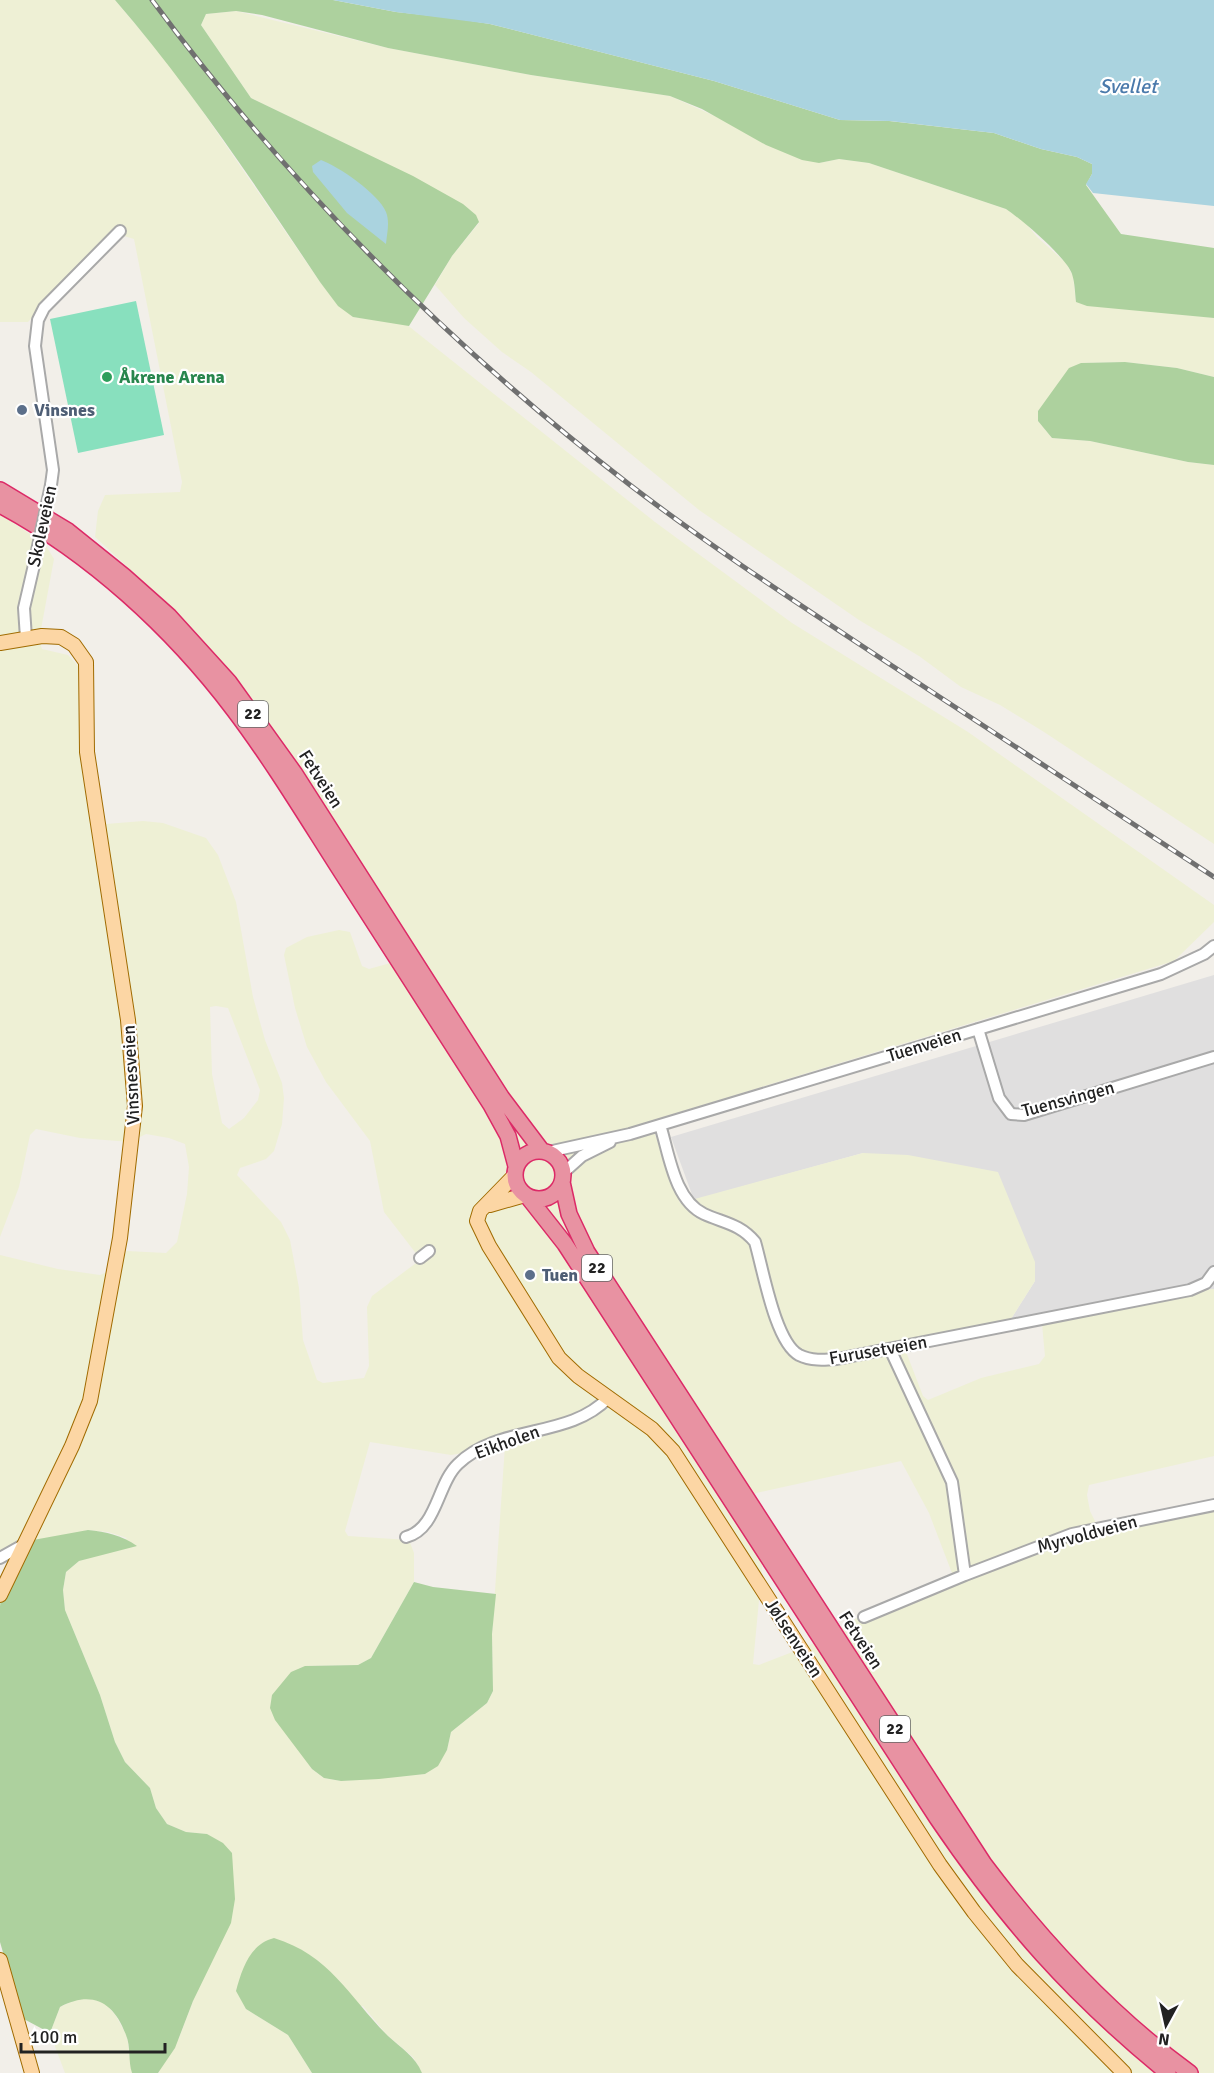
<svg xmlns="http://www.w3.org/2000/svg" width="1214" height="2073" font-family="Signika,sans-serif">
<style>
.residential{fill:#e0dfdf}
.farmland{fill:#eef0d5;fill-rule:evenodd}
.forest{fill:#add19e}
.pitch{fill:#88e0be}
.water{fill:#aad3df}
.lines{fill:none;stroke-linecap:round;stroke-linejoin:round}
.minor-casing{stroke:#a9a9a9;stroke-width:14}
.major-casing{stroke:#a06b00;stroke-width:16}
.highway-casing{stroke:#dc2a67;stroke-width:18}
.minor{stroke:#fff;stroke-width:10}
.major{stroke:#fcd6a4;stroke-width:14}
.highway{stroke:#e892a2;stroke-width:15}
.rail-casing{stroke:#707070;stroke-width:5}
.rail{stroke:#fff;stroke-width:3;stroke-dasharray:9;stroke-linecap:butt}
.minor-bridge-casing{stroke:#a9a9a9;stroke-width:14;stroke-linecap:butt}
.minor-bridge{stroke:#fff;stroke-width:10}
.leisure-dot{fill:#2e9e5b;stroke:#fff;stroke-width:2}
.service-dot{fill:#5c6f8a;stroke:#fff;stroke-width:2}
.labels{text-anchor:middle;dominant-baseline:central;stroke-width:4.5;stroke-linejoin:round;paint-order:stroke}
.shield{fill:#fff;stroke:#646464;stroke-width:1.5}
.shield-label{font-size:16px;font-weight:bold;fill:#222}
.leisure-label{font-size:18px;font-weight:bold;fill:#27864d;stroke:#fff;text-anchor:start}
.service-label{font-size:18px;font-weight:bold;fill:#4e5e75;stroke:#fff;text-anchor:start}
.street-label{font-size:18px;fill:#222;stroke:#fff}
.water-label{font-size:20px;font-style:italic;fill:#4a7aab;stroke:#fff}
</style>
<rect width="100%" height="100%" fill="#f2efe9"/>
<path class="residential" d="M1214,975V1289L1101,1301L1011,1319L1035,1281L863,1153L694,1200L671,1137Z"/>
<path class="farmland" d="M0,0H115L168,63L201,109L320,282L353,317L406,324L655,522L792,623L968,732L1214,905V922L1174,961L650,1121L680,1203L863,1153L908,1155L998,1172L1035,1262V1281L1011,1319L910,1344L905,1349L923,1396L928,1400L981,1378L1039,1364L1045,1356L1041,1313L1101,1301L1214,1289V1456L1089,1485L1087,1495L1090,1511L1101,1533L1214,1511V2073H422L413,2057L387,2035L363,2006L246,2009L288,2035L312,2073H158L179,2038L193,2001L207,1834L186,1832L167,1824L156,1808L150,1788L125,1762L115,1742L100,1695L65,1610L63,1590L66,1572L79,1561L100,1554L127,1538L108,1532L88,1530L0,1556V1255L58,1269L100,1275L112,1270L127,1251L166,1253L177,1242L187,1194L189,1167L185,1144L169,1138L146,1134L130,1142L80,1138L36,1129L30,1135L19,1187L0,1237V514L45,544L54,559L39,640L42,649L68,655L78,666L82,764L93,818L106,824L143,821L163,823L206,838L218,855L236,902L253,997L265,1040L282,1083L284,1098L282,1124L274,1151L266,1159L240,1168L237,1175L281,1222L290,1240L299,1288L303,1340L317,1380L323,1383L364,1378L369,1366L367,1307L372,1296L416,1263L418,1256L384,1212L370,1141L326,1082L307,1047L295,1008L284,955L286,948L307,937L339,930L350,932L362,966L369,969L412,957L337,824L239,685L158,595L95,537L98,511L105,495L180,492L182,482L134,239L114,233L28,322H0ZM216,1006L228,1008L260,1090L258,1100L244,1118L229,1129L222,1123L212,1074L210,1007ZM370,1442L451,1455L505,1446L492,1634L493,1691L487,1703L451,1732L447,1750L425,1774L341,1781L324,1778L312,1769L300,1751L305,1666L358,1665L371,1658L414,1582V1553L409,1540L348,1536L345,1531ZM901,1461L929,1513L955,1581L871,1610L808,1646L759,1665L753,1664L762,1568V1523L754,1497L756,1493Z
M236,11L388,48L531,75L670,96L819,163L839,159L869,163L1006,209L1023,220L1037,237L1066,263L1073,276L1076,302L1214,318V377L1177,368L1125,362L1081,363L1038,411V421L1052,438L1090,441L1188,462L1214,465V844L1044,732L1000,705L961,687L919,656L859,620L699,510L531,372L502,352L464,318L435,285L452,256L479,223L356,149L251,98L201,25L206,14Z
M90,1998L105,2003L116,2016L127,2036L132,2073H65L50,2033L60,2007L75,2000Z"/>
<path class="forest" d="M115,0H333L396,12L452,18L490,24L714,81L840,120L889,121L994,133L1041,149L1077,157L1092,164V174L1086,185L1121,234L1214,248V318L1087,306L1076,302C1075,294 1075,283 1072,274C1067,258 1021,219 1006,209L869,163L839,159L819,163L802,160L766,145L702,109L670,96L531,75L388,48L262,15L236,11L206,14L201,25L251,98L413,176L463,204L476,215L479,222L452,256L409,326L353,317L338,306L320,282C256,186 191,88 115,0Z
M1125,362L1177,368L1214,377V465L1188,462L1090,441L1052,438L1038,421V411L1069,368L1081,363Z
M88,1530C106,1532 122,1535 137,1546L79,1561L66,1572L63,1590L65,1610L100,1695L115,1742L125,1762L150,1788L156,1808L167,1824L186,1832L207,1834L223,1843L232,1853L235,1899L231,1923L193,2001L175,2048L158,2073H132C128,2061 131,2047 126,2035C114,2002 92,1990 60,2007L50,2033L22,2018L0,1942V1606L1,1597L33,1540Z
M414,1582L433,1587L496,1594L492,1634L493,1691L487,1703L451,1732L447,1750L438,1766L425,1774L379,1779L341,1781L324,1778L312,1769L275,1720L270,1708L272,1695L291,1672L305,1666L358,1665L371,1658Z
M274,1938C330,1955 350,1998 388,2036C401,2048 415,2056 422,2073H312L288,2035L246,2009L236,1991C242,1969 250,1944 274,1938Z"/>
<path class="pitch" d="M136,301L164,435L78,453L50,319Z"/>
<path class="water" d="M333,0H1214V206L1093,193L1086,184L1092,174V164L1077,157L1041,149L994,133L890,121L840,120L714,81L490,24L396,12Z
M321,160C338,166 379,194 386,212C390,222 387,233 386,244L347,213L313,172L312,166Z"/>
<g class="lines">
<g class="minor-casing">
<path id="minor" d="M51,485L53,470L35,346L38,320L44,308L120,231
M26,638L24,608L34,565
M978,1029L999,1098L1011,1114L1024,1115L1214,1057
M660,1125C669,1153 674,1200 704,1214C724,1223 740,1224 755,1242C763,1269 775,1342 799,1355C811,1361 824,1360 837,1359L1190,1290L1206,1283L1214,1272
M548,1152L630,1134L1161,974L1204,954L1214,946
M563,1173L582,1156L610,1142
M420,1258L429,1251
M406,1537C437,1529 437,1484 458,1464C499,1424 569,1439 608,1398
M0,1558L23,1545
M965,1575L1072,1534L1214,1505
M864,1617L965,1575L952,1482L890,1349"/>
</g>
<g class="major-casing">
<path id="major" d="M0,643L42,636L61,637L74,645L86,662L87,752L128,1020L135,1106L120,1238L90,1401L72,1446L0,1595
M515,1175L480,1211L477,1221L489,1246L559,1358L578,1376L652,1429L673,1451L940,1865L974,1912L1017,1965L1124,2073
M490,1205L525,1195
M0,1960L32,2073"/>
</g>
<g class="highway-casing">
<path id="highway" d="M0,490L68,531L124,576L169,616L229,682L295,774L502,1098L542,1151
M0,505C90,553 172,628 234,710C274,763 308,820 344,876C393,952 442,1029 491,1105L508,1136L516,1166
M515 1175a24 24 0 1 1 48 0a24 24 0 1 1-48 0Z
M562,1182L569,1214L587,1252L984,1864C1043,1942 1110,2015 1190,2073
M528,1197L565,1244L937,1818C1007,1921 1071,1994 1168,2073"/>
</g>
<use href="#minor" class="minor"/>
<use href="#major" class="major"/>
<use href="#highway" class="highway"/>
<g class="rail-casing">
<path id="rail" d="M152,0C287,183 450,346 630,485C715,550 805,608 894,667C1001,737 1107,807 1214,877"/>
</g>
<use href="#rail" class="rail"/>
<g class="minor-bridge-casing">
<path id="minor-bridge" d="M34,565L51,485"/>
</g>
<use href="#minor-bridge" class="minor-bridge"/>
</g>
<circle class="leisure-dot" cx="107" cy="377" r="6"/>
<g class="service-dot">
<circle cx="22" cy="410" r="6"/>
<circle cx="530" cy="1275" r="6"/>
</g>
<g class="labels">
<g class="shield">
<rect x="238" y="701" width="30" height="26" rx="4.5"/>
<rect x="582" y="1255" width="30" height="26" rx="4.5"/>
<rect x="880" y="1716" width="30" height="26" rx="4.5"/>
</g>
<g class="shield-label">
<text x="253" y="714">22</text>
<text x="597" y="1268">22</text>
<text x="895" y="1729">22</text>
</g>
<g class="leisure-label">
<text x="119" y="377">Åkrene Arena</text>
</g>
<g class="service-label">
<text x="34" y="410">Vinsnes</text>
<text x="542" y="1275">Tuen</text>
</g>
<g class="street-label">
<text transform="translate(42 526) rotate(-78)">Skoleveien</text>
<text transform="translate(321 779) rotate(57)">Fetveien</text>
<text transform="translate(924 1045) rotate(-17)">Tuenveien</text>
<text transform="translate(131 1075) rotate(-93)">Vinsnesveien</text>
<text transform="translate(1068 1099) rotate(-15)">Tuensvingen</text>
<text transform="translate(878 1350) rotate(-10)">Furusetveien</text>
<text transform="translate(507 1442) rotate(-20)">Eikholen</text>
<text transform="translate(1087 1534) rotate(-15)">Myrvoldveien</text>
<text transform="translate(794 1638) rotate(57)">Jølsenveien</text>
<text transform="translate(861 1640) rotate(57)">Fetveien</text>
</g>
<g class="water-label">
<text x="1128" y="86">Svellet</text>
</g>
</g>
<g transform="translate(1166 2025) rotate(188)" stroke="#ffffff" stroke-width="4.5" paint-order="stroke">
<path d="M0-4.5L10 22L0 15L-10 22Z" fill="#222222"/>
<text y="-9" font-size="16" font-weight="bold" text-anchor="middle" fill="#222222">N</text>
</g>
<path d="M21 2043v9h144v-9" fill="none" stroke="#222222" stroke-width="3"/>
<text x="30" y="2043" font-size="18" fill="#222222" stroke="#ffffff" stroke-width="4.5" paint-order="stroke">100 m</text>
</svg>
